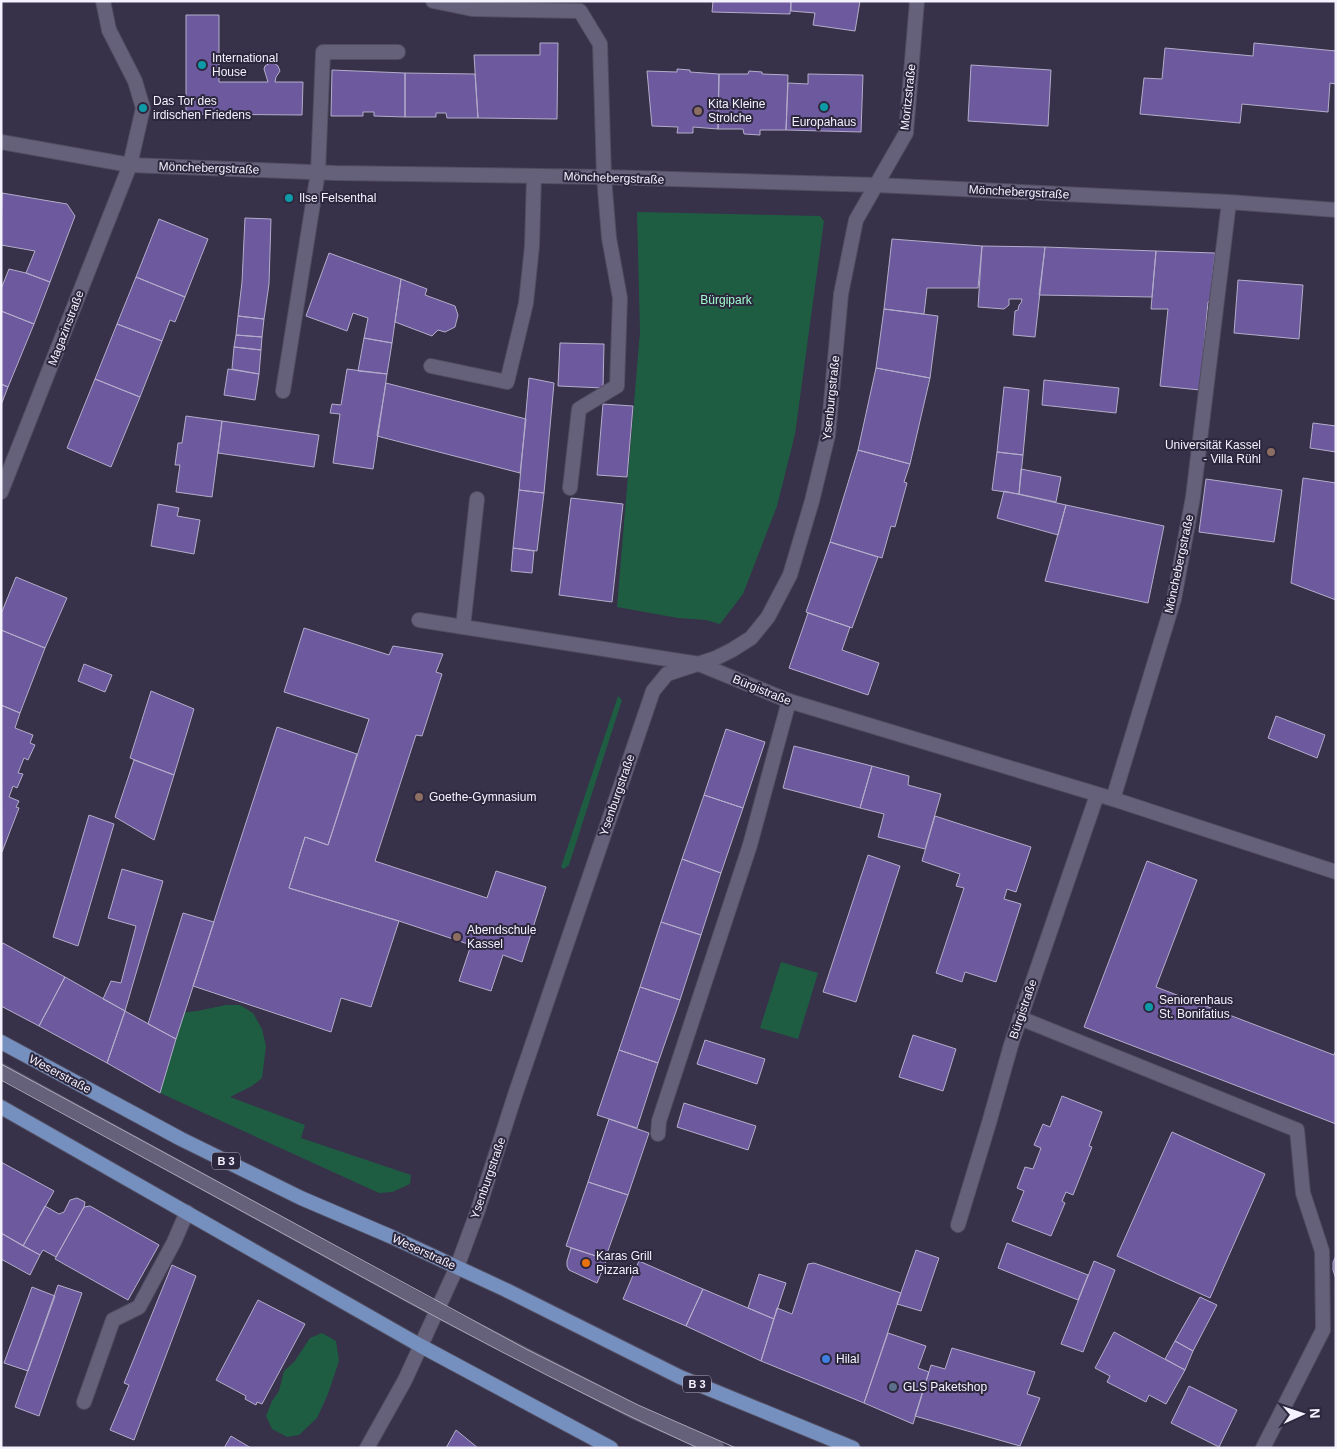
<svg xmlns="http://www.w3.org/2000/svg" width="1337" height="1449" font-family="Arial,sans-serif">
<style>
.green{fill:#1f5d43}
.building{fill:#6d5a9e;stroke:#b3adca}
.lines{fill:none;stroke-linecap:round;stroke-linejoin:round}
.service-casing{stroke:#514d60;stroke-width:16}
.minor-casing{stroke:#514d60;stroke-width:16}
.secondary-casing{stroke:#514d60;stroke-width:16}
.primary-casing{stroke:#514d60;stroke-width:16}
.service{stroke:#66617b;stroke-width:14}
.minor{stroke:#66617b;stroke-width:14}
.secondary{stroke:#66617b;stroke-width:14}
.primary{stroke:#7590be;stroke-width:14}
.tram{stroke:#aaa6b7;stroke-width:1}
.culture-dot{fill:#0f9aa8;stroke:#2d273e;stroke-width:2}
.education-dot{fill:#8d6e63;stroke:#2d273e;stroke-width:2}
.food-dot{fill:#e8710a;stroke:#2d273e;stroke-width:2}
.shop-dot{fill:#3f7fe0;stroke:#2d273e;stroke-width:2}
.service-dot{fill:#5c6f8a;stroke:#2d273e;stroke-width:2}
.labels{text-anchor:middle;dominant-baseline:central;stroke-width:4;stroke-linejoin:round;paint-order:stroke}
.shield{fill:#2d273e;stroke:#b8b5c4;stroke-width:1}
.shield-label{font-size:11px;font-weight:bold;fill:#f4f2fe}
.poi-label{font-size:12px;fill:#f4f2fe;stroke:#2d273e;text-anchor:start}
.street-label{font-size:12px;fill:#f4f2fe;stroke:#2d273e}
.park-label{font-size:12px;fill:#a0fbce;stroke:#2d273e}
</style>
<rect width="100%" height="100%" fill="#373149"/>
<path class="green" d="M637,212L820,216L824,221L795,434L777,506L743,594L720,624L706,620L678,618L617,607L640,332Z
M618,696L622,700L569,865L564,869L561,867Z
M781,962L818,973L798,1039L760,1028Z
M226,1005H240L253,1013L262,1029L266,1046L262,1078L252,1086L230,1097L305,1125L301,1138L411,1175L410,1184L392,1192L379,1193L160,1093L176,1039V1032L180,1013L197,1011Z
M322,1333L336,1341L339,1361L328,1394L317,1418L299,1435L287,1437L272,1429L266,1416L272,1401L279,1391L284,1371L294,1362L310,1338Z"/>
<path class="building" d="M713,1H791L790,14L712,12Z
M791,1H860L855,31L813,25L815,13L791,11Z
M186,15H219V82H268L264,69L265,66L270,63H274L278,66L280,71L276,77L275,82H303L302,115L186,114Z
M540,43H558L557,119L478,118L474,55H540Z
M1254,43L1336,51V84L1330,83L1328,112L1242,104L1240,123L1140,114L1144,78L1162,79L1165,48L1253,56Z
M971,65L1051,70L1048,126L968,121Z
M677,69L690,70V72L719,74L718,129L693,127V133H677L678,127L652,126L647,71L677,72Z
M332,70L405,73V117L374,116V112H363V116H331Z
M749,71L762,72V74L788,75L786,130H760V135L744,134L743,129H718L719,74H748Z
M405,73L475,74L478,118H447L446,113H436V117H405Z
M808,74L863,75L861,132L786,130L788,83L808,84Z
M2,193L67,204L75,216L50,282L26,273L35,251L1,245Z
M245,218L271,219L269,284L264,319L238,316L242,282Z
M159,219L208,239L185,297L136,277Z
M892,239L982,246L978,288H927L924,314L884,309Z
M982,246L1045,247L1035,337L1013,335L1015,311L1018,310L1019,305L1021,303L1022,299H1009V305L1004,309L978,307Z
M1045,247L1156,251L1152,297L1039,295Z
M1156,251L1215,253L1210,301L1208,302L1200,390L1160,386L1168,309H1151Z
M329,253L401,279L392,343L364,338L368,318L353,313L347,331L306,316Z
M9,269L26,273L50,282L34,324L1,311V289Z
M136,277L185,297L175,322L170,320L162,341L117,324Z
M401,279L427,289L425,295L455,306L458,315L455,327L445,332L438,330L432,336L395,322Z
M1238,280L1303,285L1299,339L1234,333Z
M884,309L938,316L930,378L876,368Z
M1,311L34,324L8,387L1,384Z
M238,316L264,319L262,337L236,335Z
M117,324L162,341L140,397L95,379Z
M236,335L262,337L261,350L234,347Z
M364,338L392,343L387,374L358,371Z
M560,343L604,344L603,388L558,386Z
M234,347L261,350L259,374L232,369Z
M876,368L930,378L910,464L858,450Z
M228,369L259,374L255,400L224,395Z
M347,369L387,374L373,469L333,463L340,414L330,413L332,404L341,405Z
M529,378L554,383L544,493L519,490Z
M95,379L140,397L111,467L67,448Z
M1044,380L1119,388L1116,413L1042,405Z
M386,383L526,419L520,473L377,436Z
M1,384L8,387L1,405Z
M1004,387L1029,390L1023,455L997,452Z
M603,404L633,406L627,477L597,475Z
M186,416L222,421L212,497L176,492L180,465H175L178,443H182Z
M222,421L319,435L314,467L218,453Z
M1313,423L1336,426V452L1310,448Z
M858,450L910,464L904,482L907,483L895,527L891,526L882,558L830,542Z
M997,452L1023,455L1019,494L992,490Z
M1021,469L1061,477L1056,502L1019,494Z
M1303,478L1336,483V600L1291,583Z
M1206,479L1282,490L1274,542L1199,532Z
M519,490L544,493L537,551L513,548Z
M1004,491L1066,505L1058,535L997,518Z
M571,498L623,504L612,602L559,595Z
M158,504L179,508L177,516L200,520L194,554L151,546Z
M1066,505L1164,526L1148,603L1045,581Z
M830,542L878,557L852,628L806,612Z
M513,548L534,551L532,573L511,571Z
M16,577L67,598L45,648L1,630V614Z
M808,613L850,627L842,650L879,663L868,695L789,668Z
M304,628L389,655L393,646L443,654L436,672L442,674L422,736L416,735L375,861L487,898L496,871L546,887L522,962L503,955L491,991L459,981L471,945L399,921L289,888L305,837L328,845L369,719L284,692Z
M1,630L45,648L20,713L1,705Z
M84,664L112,675L105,692L78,681Z
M151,691L194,709L174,775L130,758Z
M1,705L20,713L15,728L33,735L30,743L35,745L28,760L24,758L18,773L23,774L17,788L13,786L9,797L19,801L16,807L19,808L2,852Z
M1276,716L1325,735L1317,758L1268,738Z
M277,727L357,754L328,845L305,837L289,888L399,921L371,1007L341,998L331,1032L193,986Z
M726,729L765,742L743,808L704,795Z
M794,746L872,766L860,808L783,788Z
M134,760L174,775L154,840L115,817Z
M872,766L909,776L908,785L941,794L925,849L878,837L884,814L860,808Z
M704,795L743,808L721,873L682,859Z
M89,815L114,824L78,946L53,937Z
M935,816L1031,847L1016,892L1007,889L1004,899L1021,904L996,982L965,972L962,982L936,973L964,888L956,886L960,874L922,861Z
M868,855L900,866L856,1002L823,992Z
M682,859L721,873L701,935L661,922Z
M1147,861L1197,880L1156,987L1334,1055L1336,1050V1124L1084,1027Z
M122,869L163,881L125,1011L103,999L111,981L121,983L136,926L108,918Z
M183,913L214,922L176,1039L148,1024Z
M661,922L701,935L680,1000L640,987Z
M3,943L65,977L39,1026L1,1006V946Z
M65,977L125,1011L107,1063L39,1026Z
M640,987L680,1000L658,1063L619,1050Z
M125,1011L176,1039L160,1093L107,1063Z
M913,1035L956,1049L943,1091L899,1077Z
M705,1040L765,1059L757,1084L697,1064Z
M619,1050L658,1063L637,1128L597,1115Z
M1062,1096L1102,1112L1089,1146L1092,1147L1073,1195L1066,1192L1062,1201L1065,1203L1051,1236L1012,1221L1024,1191L1017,1188L1025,1167L1033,1169L1041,1148L1034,1145L1043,1124L1050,1127Z
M684,1103L756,1126L748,1150L677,1127Z
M609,1119L649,1133L628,1195L588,1182Z
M1172,1132L1265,1174L1210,1298L1117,1256Z
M1,1162L54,1191L23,1246L1,1233Z
M588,1182L628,1195L605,1259L566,1246Z
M77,1198L85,1202L84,1207L56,1257L43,1250L40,1255L23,1246L45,1206L59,1214L64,1212L70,1200Z
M90,1206L159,1245L128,1300L55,1259L84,1207Z
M1,1233L40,1255L30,1275L1,1259Z
M1007,1243L1088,1275L1078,1300L998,1268Z
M571,1248L605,1259V1258L607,1259L597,1283L569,1270L567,1266V1261Z
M916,1250L939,1258L921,1311L897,1304Z
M1336,1256V1279L1333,1270V1262Z
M639,1261L703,1289L686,1326L623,1299Z
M1094,1261L1115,1270L1083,1352L1061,1344Z
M814,1263L901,1293L864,1403L761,1361L777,1308L792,1314L808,1264Z
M172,1265L196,1276L134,1440L110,1430L129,1385L124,1383Z
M759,1274L786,1283L774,1319L748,1308Z
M58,1285L82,1293L39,1416L15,1407Z
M32,1287L55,1296L28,1371L4,1363Z
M703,1289L774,1319L761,1361L686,1326Z
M1200,1297L1217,1305L1193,1351L1175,1341Z
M258,1300L305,1324L262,1404L257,1402L256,1405L245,1399L246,1396L216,1380Z
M1114,1332L1185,1370L1166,1404L1149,1395L1146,1402L1107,1382L1110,1376L1095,1368Z
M888,1333L926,1346L918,1368L929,1372L913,1424L864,1403Z
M1175,1341L1193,1351L1185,1370L1165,1359Z
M952,1348L1035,1372L1027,1394L1040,1398L1020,1446L915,1416L931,1365L945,1369Z
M1189,1386L1237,1410L1219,1447L1171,1423Z
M456,1430L478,1448H446Z
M231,1436L251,1448H224Z"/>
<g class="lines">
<g class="service-casing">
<path id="service" d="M433,1L472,9L580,11L600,44L604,177L609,238L620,298L617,386L579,409L570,488
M109,30L135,81L143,108L130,165
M431,366L507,382L526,303L532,246L534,176
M283,391L318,172L323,52H398
M463,627L477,499
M1020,1018L1297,1130L1303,1193L1322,1251L1323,1330L1263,1448
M1,1071L437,1310L635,1412L717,1448
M658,1134L659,1121L750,845L789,701
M84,1402L113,1320L139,1307L174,1242L187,1212"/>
</g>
<g class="minor-casing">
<path id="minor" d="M103,1L109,30
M1,142L130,165L335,173L604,177L876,185L1229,202L1336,210
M1,492L130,165
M419,620L699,664L789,701L1113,799L1336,872
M1113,799L1174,599L1193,497L1229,202
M958,1225L989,1123L1011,1045L1097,795
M457,1267L478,1210L515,1095L653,691L667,674L716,658L732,650L751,638L768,617L790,575L812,501L828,435L841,294L856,220L906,133L917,1"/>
</g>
<g class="secondary-casing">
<path id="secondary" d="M367,1448L405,1380L457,1267"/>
</g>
<g class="primary-casing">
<path id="primary" d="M1,1042L181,1139L301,1198L392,1237L506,1290L680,1377L853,1448
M1,1107L421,1346L611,1448"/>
</g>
<use href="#service" class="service"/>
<use href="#minor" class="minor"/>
<use href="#secondary" class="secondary"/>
<use href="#primary" class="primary"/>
<path class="tram" d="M1,1064L526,1349L638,1405L736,1448
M1,1080C102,1135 203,1190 304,1245C433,1316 563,1387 698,1448"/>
</g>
<g class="culture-dot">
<circle cx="202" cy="65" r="5"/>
<circle cx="824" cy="107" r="5"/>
<circle cx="143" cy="108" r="5"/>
<circle cx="289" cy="198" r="5"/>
<circle cx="1149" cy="1007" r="5"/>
</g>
<g class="education-dot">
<circle cx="698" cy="111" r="5"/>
<circle cx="1271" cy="452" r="5"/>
<circle cx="419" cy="797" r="5"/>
<circle cx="457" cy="937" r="5"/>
</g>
<circle class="food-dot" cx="586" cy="1263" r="5"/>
<circle class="shop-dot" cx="826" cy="1359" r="5"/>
<circle class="service-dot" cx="893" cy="1387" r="5"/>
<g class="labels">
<g class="shield">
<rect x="212" y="1152.5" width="28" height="17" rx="4"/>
<rect x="683" y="1375.5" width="28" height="17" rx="4"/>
</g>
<g class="shield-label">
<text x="226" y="1161">B 3</text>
<text x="697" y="1384">B 3</text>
</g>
<g class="poi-label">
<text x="212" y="58">International<tspan x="212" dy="14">House</tspan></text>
<text x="153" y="101">Das Tor des<tspan x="153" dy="14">irdischen Friedens</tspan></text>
<text x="708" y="104">Kita Kleine<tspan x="708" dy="14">Strolche</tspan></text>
<text x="824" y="122" text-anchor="middle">Europahaus</text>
<text x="299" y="198">Ilse Felsenthal</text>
<text x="1261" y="445" text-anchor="end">Universität Kassel<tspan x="1261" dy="14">- Villa Rühl</tspan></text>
<text x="429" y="797">Goethe-Gymnasium</text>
<text x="467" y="930">Abendschule<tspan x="467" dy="14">Kassel</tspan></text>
<text x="1159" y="1000">Seniorenhaus<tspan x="1159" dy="14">St. Bonifatius</tspan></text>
<text x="596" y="1256">Karas Grill<tspan x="596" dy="14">Pizzaria</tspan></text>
<text x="836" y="1359">Hilal</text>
<text x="903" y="1387">GLS Paketshop</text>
</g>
<g class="street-label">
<text transform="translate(908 97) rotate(-84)">Moritzstraße</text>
<text transform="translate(209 168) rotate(2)">Mönchebergstraße</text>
<text transform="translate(614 178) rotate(2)">Mönchebergstraße</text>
<text transform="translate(1019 192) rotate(3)">Mönchebergstraße</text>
<text transform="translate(66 328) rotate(-69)">Magazinstraße</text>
<text transform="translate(831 398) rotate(-84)">Ysenburgstraße</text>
<text transform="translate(1179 564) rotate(-78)">Mönchebergstraße</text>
<text transform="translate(762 690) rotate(22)">Bürgistraße</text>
<text transform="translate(617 795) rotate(-71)">Ysenburgstraße</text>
<text transform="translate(1023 1009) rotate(-71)">Bürgistraße</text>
<text transform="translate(60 1074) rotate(28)">Weserstraße</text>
<text transform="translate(488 1178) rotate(-71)">Ysenburgstraße</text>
<text transform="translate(424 1252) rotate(25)">Weserstraße</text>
</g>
<g class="park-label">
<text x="726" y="300">Bürgipark</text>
</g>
</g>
<rect width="1337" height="1449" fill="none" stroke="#f4f2fe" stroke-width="5"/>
<g transform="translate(1302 1414) rotate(87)" stroke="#2d273e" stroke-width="4" paint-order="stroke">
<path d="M0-4L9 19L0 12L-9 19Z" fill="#f4f2fe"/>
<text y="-8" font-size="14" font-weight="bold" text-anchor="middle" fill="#f4f2fe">N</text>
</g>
</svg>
